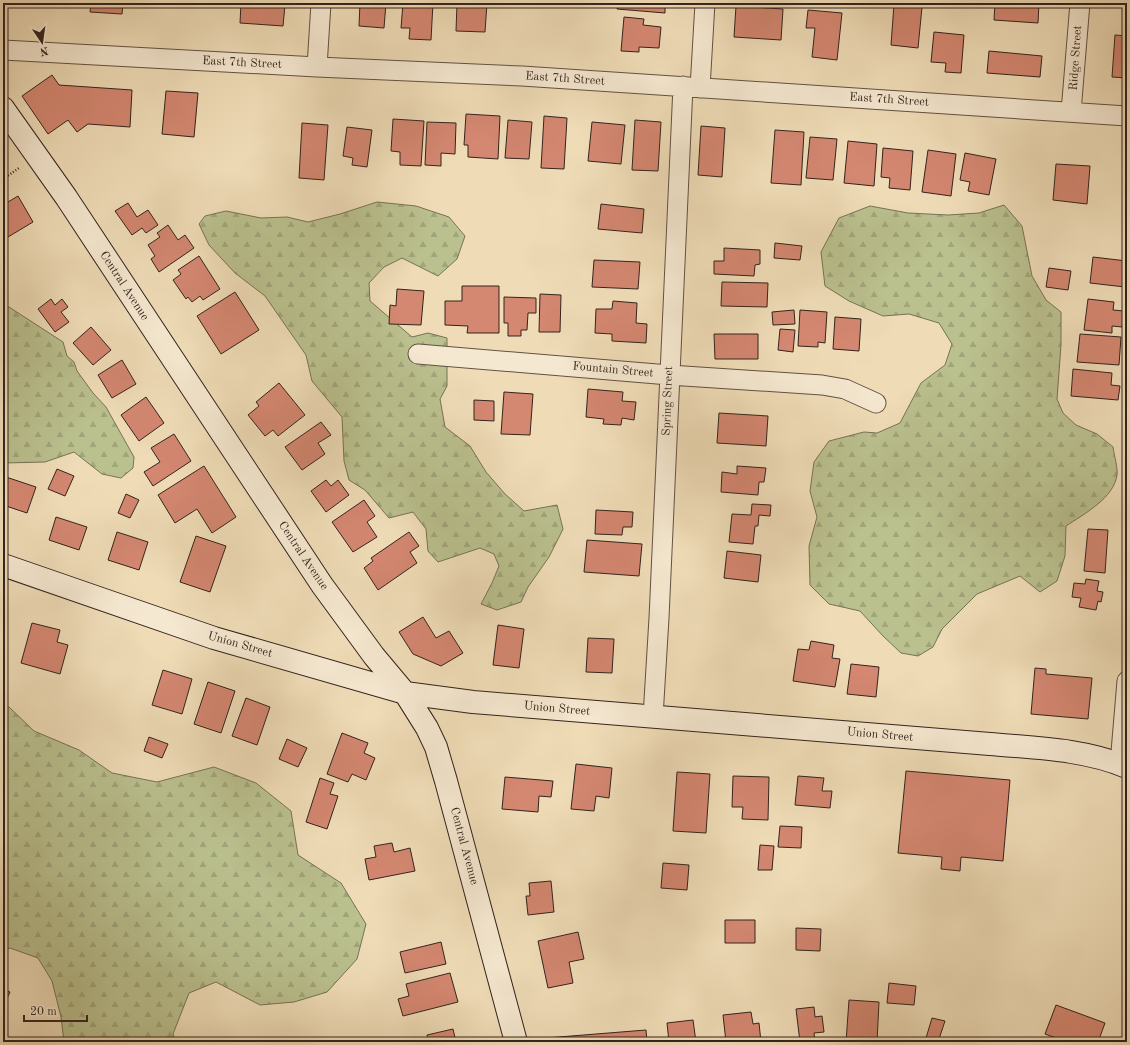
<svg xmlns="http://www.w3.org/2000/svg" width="1130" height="1045" font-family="'Old Standard TT',serif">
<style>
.forest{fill:url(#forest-firs);stroke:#777255}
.building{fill:#d48771;stroke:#34231c}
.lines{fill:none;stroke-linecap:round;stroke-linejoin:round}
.street-casing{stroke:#635143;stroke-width:21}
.secondary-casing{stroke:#34231c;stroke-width:24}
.path{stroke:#34231c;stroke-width:2.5;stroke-dasharray:1 2;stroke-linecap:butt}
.street{stroke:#f5e8d0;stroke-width:19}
.secondary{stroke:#f5e8d0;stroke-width:22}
.labels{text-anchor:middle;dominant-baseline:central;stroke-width:3;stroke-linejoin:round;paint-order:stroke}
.street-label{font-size:12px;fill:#34231c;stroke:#f5e8d0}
</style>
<defs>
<pattern id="forest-firs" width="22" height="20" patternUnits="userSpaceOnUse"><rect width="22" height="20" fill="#bac08e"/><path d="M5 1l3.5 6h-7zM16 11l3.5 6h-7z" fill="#a0a57a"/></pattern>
</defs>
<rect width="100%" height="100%" fill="#efdcb7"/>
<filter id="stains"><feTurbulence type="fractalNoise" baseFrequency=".005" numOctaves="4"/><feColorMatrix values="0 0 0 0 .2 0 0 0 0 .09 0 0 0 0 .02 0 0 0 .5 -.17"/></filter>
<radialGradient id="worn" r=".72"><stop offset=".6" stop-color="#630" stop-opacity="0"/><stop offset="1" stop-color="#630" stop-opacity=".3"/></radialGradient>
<path class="forest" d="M377,202L416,206L449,217L465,236L457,259L438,276L402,258L384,267L369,283L370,301L412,337L428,333L447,338V386L440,399L445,427L470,446L486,472L505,494L524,511L557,505L563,529L549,557L528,587L521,602L497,610L481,604L492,583L499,566L494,554L480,548L438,562L428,551L426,529L413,512L389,518L365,490L349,480L344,461L342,417L312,381L306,355L265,296L235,273L209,245L199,224L205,216L226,211L261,218L287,217L308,222L340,214Z
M1004,205L1022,226L1032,276L1046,300L1061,312V345L1057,399L1063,413L1076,425L1097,434L1113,447C1114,455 1118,468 1117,475C1114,498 1084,514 1066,526L1065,556L1057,581L1040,592L1020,576L977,594L942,629L933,647L918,656L901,653L883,636L860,611L829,604L810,585L809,546L817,517L810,491L814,462L829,441L864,432L877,433L900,423L921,383L945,365L952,344L939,323L909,314L883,316L849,301L825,286L821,252L839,218L870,206L908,213L948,215L979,213Z
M9,307L63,342L67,356L74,362L77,371L93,393L106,407L134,457L133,468L121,478L102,474L74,452L45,462L3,463V308Z
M9,707L34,731L79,750L112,773L157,782L214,767L256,783L291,811L298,855L341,883L366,924L357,959L327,992L294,1002L260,1005L216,982L189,993L173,1034L176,1042H64L61,1017L52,981L38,958L10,948L3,951V708Z"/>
<path class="building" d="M91,3H123L122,14L90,12Z
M241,3L285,5L283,26L240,23Z
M360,3H386L384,28L359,26Z
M403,3H433L431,40L409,39L410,28H401Z
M457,3H487L485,32L456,31Z
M618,3H665V13L617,9Z
M995,3H1039L1038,23L994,20Z
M894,4L922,7L918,48L891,45Z
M736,6L783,9L781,40L734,37Z
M808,10L842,13L837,60L812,57L815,28H806Z
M624,17L644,19L643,25L661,27L659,48L639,47V52L621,51Z
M934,32L964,35L961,73L945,72L946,63L931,62Z
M1115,35L1127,36V78L1112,77Z
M989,51L1042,56L1040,77L987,73Z
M52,75L59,85L132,90L130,127L88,124L77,132L68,120L48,134L22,96Z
M166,91L198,93L194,137L162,134Z
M466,114L500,116L498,159L468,157V145H464Z
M544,116L567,118L564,169L541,168Z
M393,119L424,121L421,166L400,165V152L391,151Z
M508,120L532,122L529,159L505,158Z
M635,120L661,122L658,171L632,170Z
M427,122L456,123L455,154L441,153V166L425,165Z
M592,122L625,125L621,164L588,161Z
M302,123L328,125L324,180L299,178Z
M701,126L725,128L722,177L698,175Z
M347,127L372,130L367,167L352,165L353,158L343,156Z
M775,130L804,132L801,185L771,183Z
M810,137L837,139L833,180L806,178Z
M848,141L877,144L874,186L844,183Z
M883,148L913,151L910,190L889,188L890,178L881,177Z
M928,150L956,154L951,196L922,192Z
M965,153L996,159L989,195L968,191L970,182L960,180Z
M1056,164L1090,166L1087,204L1053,200Z
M18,196L33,222L3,240V205Z
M128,203L137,217L148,210L158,225L146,233L142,228L132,235L115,211Z
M601,204L644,209L642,233L598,229Z
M168,225L178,240L185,235L194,248L159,272L151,259L155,256L148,245L160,237L157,233Z
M775,243L802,246L800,260L774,258Z
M724,248L760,250V264L755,265L754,276L714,274V261H724Z
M199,256L220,289L203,300L200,296L192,302L188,297L186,299L173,280L181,274L178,270Z
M1093,257L1127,261L1125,287L1090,283Z
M594,260L640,262L638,289L592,287Z
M1049,268L1071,271L1068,290L1046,287Z
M722,282L768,283L767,307L721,306Z
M462,286H499V333H467L468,326L445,325V301H462Z
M397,289L424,291L421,325L389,324L390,305L396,306Z
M235,292L259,330L221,354L197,316Z
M540,294L561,295L560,332H539Z
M504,297L536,298V313H528L527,330H521V336H508V323H504Z
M51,299L55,305L62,299L68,307L61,312L69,322L55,332L38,309Z
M1088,299L1114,302L1113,310L1124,311L1122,327L1112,326V333L1084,330Z
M613,301L637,303L636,323L647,324L646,343L612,341V334L595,333L596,309H612Z
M794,310L795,324L773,325L772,312Z
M800,310L827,312L825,343L818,342V347L798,346Z
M835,317L861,319L859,351L833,349Z
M91,327L111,350L93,365L73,343Z
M780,329L795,330L793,352L778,350Z
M714,334H758V359H715Z
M1080,334L1121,337L1119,365L1077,362Z
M122,360L136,384L112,398L98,375Z
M1073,369L1112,373L1111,385L1120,386L1118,400L1071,396Z
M279,383L305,415L278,436L273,430L265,436L248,415L259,406L256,402Z
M588,389L623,392L622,401L636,402L634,420L622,418L621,425L603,424L604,419L586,417Z
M504,392L533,394L530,435L501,434Z
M146,397L164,423L139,441L121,415Z
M474,400L494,401V421L474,420Z
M719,413L768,416L766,446L717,443Z
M321,422L331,435L318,443L325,454L302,470L285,447Z
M174,434L191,461L153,486L144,472L160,462L151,448Z
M204,466L236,517L212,533L197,509L175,523L158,495Z
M737,466L766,468L764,482H759L758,495L721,492L722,472L737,474Z
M57,469L74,476L65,496L48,489Z
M3,476L36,487L27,513L3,505Z
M326,480L331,486L338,480L349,495L326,512L311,491Z
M126,494L139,500L130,518L118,513Z
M364,500L375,516L367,522L377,537L353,552L332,522Z
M752,504L771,505L770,516L759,515L758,526H755L753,544L729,542L732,514L751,515Z
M596,510L633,512L632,527H623L622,535L595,534Z
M56,517L87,527L79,550L49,540Z
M1088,529L1108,530L1105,573L1084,571Z
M117,532L148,542L139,570L108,560Z
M409,532L419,546L410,552L417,563L378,590L364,568L373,561L371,558Z
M196,536L226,546L210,592L180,582Z
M587,540L642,544L639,576L584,572Z
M727,551L761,555L758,582L724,578Z
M1086,579L1099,581L1097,591L1103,592L1101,602L1098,601L1096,610L1079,607L1081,598L1072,597L1074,583L1085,584Z
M423,617L436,638L449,631L463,653L441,666L413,654L399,632Z
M32,623L60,630L57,642L68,645L60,674L21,663Z
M498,625L524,629L519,668L493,665Z
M588,638L614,639L612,673L586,672Z
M811,641L834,645L832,658L840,659L835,687L793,681L798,649L809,650Z
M851,664L879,667L876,697L847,694Z
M1035,668L1046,669V674L1092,678L1088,719L1031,714Z
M163,670L192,679L182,714L152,705Z
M208,682L235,691L221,733L194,724Z
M246,698L270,707L257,745L232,736Z
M342,733L368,743L364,753L375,758L366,780L352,774L348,782L327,774Z
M149,737L168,744L162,758L144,751Z
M287,739L307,748L298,767L279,759Z
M576,764L612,768L609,798L596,796L594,811L571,809Z
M906,771L1010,780L1003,861L961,857L960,871L941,869L942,857L898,853Z
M677,772L710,774L706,833L673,831Z
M733,776L769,777L768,820L742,819L743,807H732Z
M798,776L824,778L822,791H832L830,808L795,805Z
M505,777L553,781L551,797L539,796L538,812L502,809Z
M320,778L334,783L330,794L338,796L327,829L306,822Z
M780,826L802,827L801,848L778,847Z
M392,843L394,852L410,848L415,871L369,880L365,859L376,857L374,846Z
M760,845L774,846L772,870H758Z
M663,863L689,865L687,890L661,888Z
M551,881L554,912L528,915L526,896H530L529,883Z
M725,920H755V943H725Z
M796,928L821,929L820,951L796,950Z
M578,932L584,959L569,962L573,983L548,988L538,941Z
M441,942L446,964L405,973L400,952Z
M450,973L458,1002L403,1016L398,999L409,996L406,984Z
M889,983L916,986L914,1005L887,1003Z
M3,989L10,992L3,1007Z
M849,1000L879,1002L877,1042H846Z
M1056,1005L1105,1023L1098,1042H1067L1045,1034Z
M814,1007L815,1017L822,1016L824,1032L814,1033L815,1042H800L796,1009Z
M751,1012L753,1024L759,1023L761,1042H726L723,1015Z
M932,1018L945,1021L938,1042L926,1038Z
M693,1020L696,1042H669L667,1023Z
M453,1029L456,1042H428L427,1035Z
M646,1030L647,1042H546V1038Z"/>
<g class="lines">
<g class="street-casing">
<path id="street" d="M3,50L317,67L522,76L1127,116
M317,67L321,3
M700,88L705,3
M1071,112L1080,3
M418,354L669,375L822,385L845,389L876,403
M653,717L659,618L683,86
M1120,764L1127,681"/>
</g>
<g class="secondary-casing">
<path id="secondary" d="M3,108L66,197L322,585L374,656L405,693L427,728L436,747L446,781L516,1042
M3,565L214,638L405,693L473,702L990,744C1036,748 1084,749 1127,767"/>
</g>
<path class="path" d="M3,179L19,168"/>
<use href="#street" class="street"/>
<use href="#secondary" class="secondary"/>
</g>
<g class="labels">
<g class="street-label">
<text transform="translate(1076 58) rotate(-86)">Ridge Street</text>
<text transform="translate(242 63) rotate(3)">East 7th Street</text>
<text transform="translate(565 79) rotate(4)">East 7th Street</text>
<text transform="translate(889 100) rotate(4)">East 7th Street</text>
<text transform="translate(124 286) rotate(57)">Central Avenue</text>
<text transform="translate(613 370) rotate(5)">Fountain Street</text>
<text transform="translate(668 401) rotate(-88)">Spring Street</text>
<text transform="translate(303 556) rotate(56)">Central Avenue</text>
<text transform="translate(240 645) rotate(16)">Union Street</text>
<text transform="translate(557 709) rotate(5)">Union Street</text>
<text transform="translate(880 735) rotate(5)">Union Street</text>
<text transform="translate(464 846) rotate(75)">Central Avenue</text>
</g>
</g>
<rect width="1130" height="1045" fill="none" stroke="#efdcb7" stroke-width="16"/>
<rect x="4" y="4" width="1122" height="1037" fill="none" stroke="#34231c" stroke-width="2"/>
<rect x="8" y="8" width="1114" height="1029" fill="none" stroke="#34231c"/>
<g transform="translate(42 42) rotate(167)" stroke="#f5e8d0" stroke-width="3" paint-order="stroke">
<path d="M0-3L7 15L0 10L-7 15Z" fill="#34231c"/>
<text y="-6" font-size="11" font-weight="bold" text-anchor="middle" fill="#34231c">N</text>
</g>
<path d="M24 1015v6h63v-6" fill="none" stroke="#34231c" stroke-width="2"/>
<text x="30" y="1015" font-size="12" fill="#34231c" stroke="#f5e8d0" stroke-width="3" paint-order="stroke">20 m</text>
<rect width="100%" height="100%" filter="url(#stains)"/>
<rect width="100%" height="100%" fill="url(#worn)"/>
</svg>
